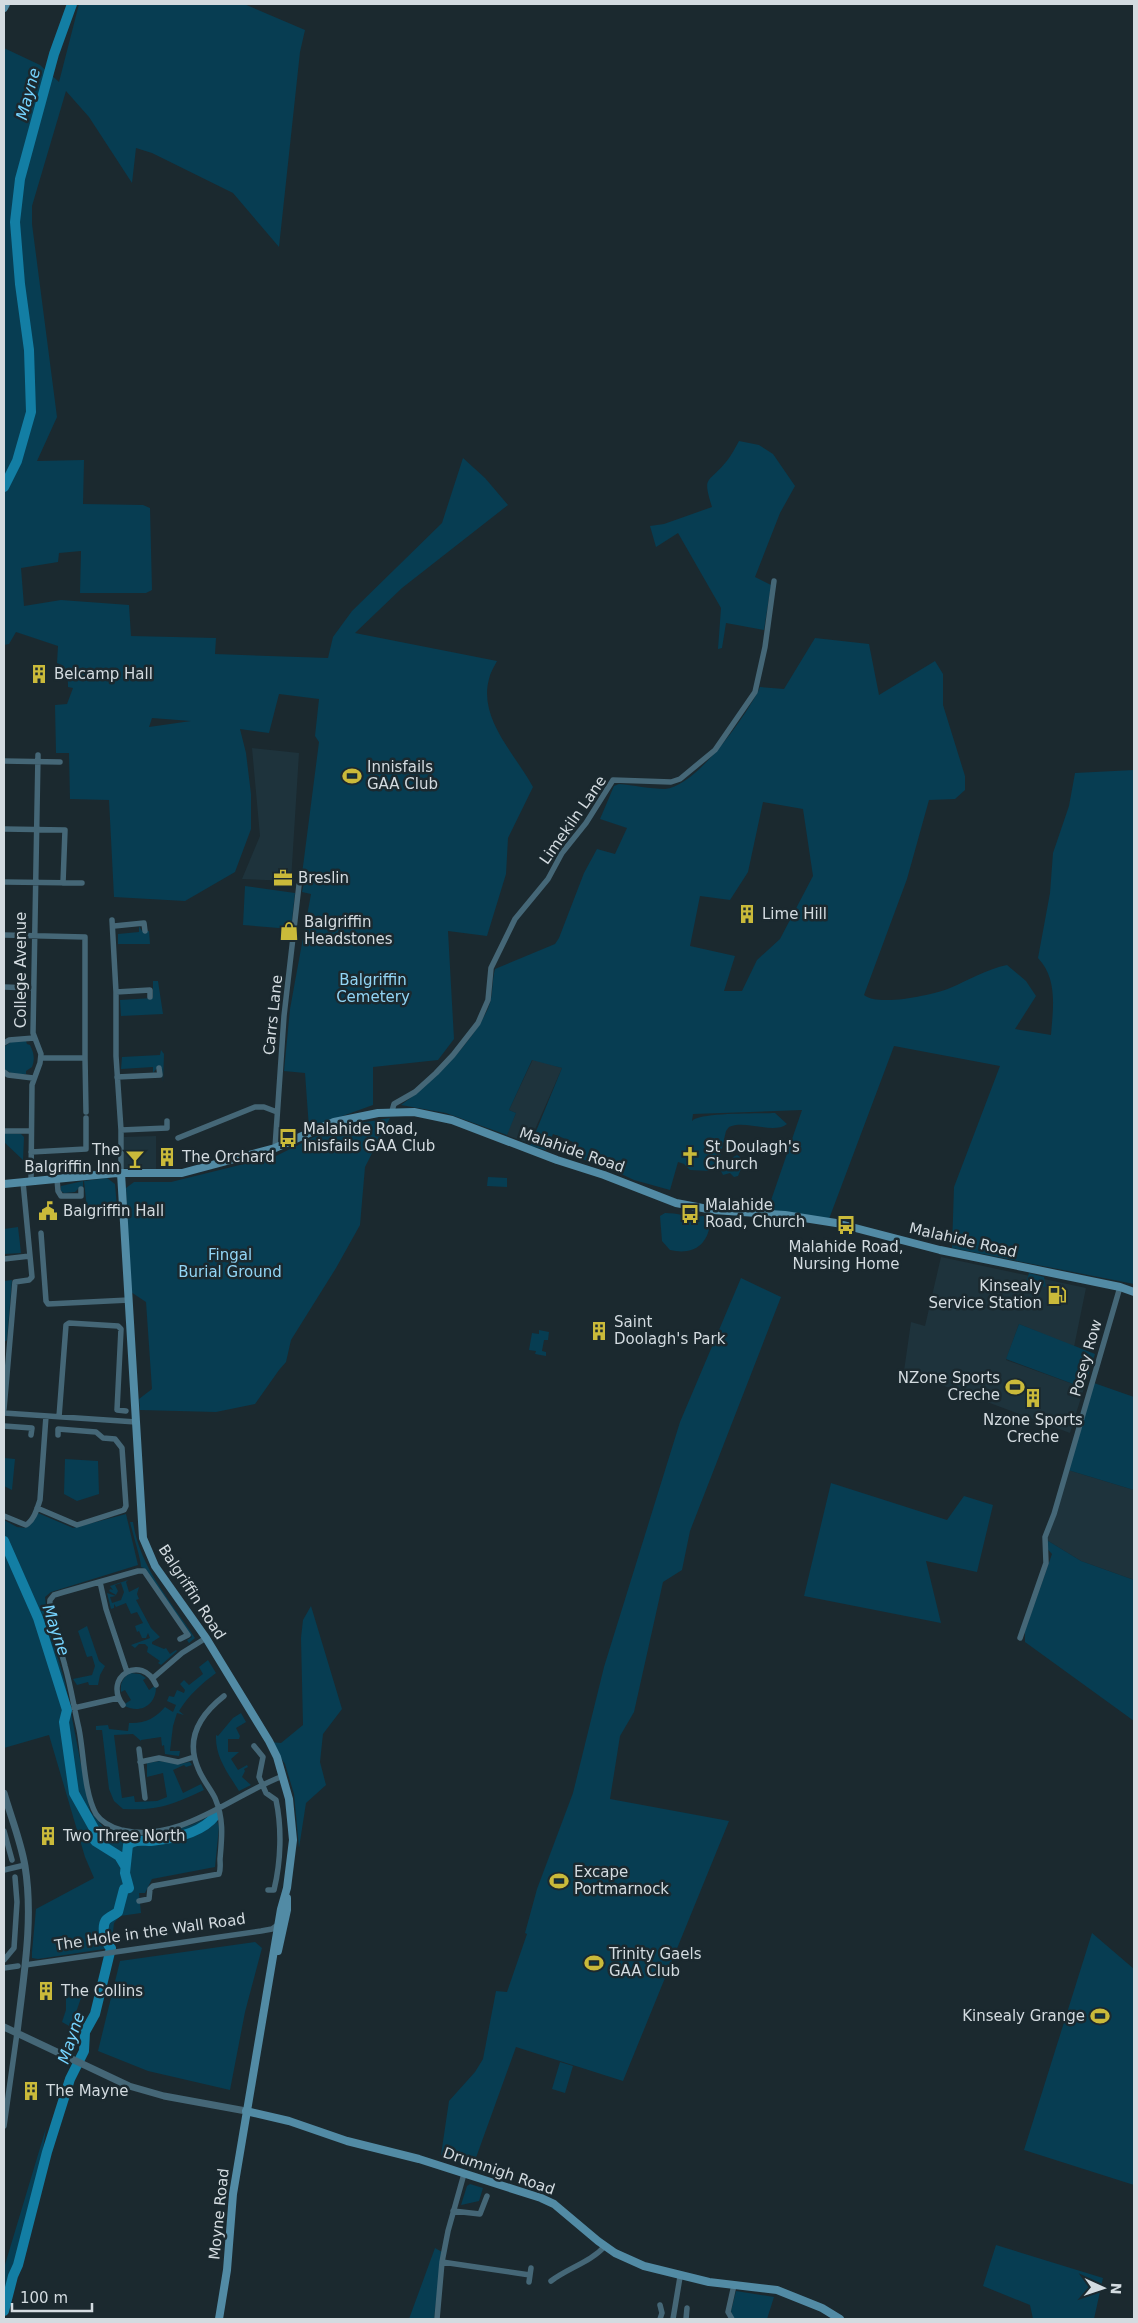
<svg xmlns="http://www.w3.org/2000/svg" width="1138" height="2323" font-family="'DejaVu Sans',sans-serif">
<style>
.built{fill:#1e333c}
.green{fill:#073d52;fill-rule:evenodd}
.lines{fill:none;stroke-linecap:round;stroke-linejoin:round}
.river{stroke:#137ea4;stroke-width:10}
.minor{stroke:#456777;stroke-width:5.5}
.tertiary{stroke:#456777;stroke-width:7}
.secondary{stroke:#528ba5;stroke-width:8}
.labels{text-anchor:middle;dominant-baseline:central;stroke-width:5;stroke-linejoin:round;paint-order:stroke}
.poi-label{font-size:15px;fill:#d3dbe0;stroke:#1b292f;text-anchor:start}
.street-label{font-size:15px;fill:#d3dbe0;stroke:#1b292f}
.park-label{font-size:15px;fill:#92d5f5;stroke:#1b292f}
.water-label{font-size:16px;font-style:italic;fill:#76d4ff;stroke:#1b292f}
</style>
<rect width="100%" height="100%" fill="#1b292f"/>
<path class="built" d="M252,748L299,753L291,881L242,879L260,836Z
M533,1059L562,1068L529,1143L506,1135L516,1113L509,1110Z
M156,1136V1169L124,1168V1137Z
M941,1257L1086,1288L1074,1347L1019,1324L1006,1360L1084,1388L1070,1433L904,1371L911,1322L925,1326Z
M1068,1470L1134,1490V1580L1081,1561L1045,1539Z"/>
<path class="green" d="M79,4H244L305,30L300,52L279,247L233,193L152,153L136,148L132,183L89,117L66,91L32,206V224L57,417L37,461L84,460L83,504L143,505L150,508L152,590L146,593H80L81,551L59,553L58,562L21,568L24,606L61,600L129,605L131,636L216,638L215,654L328,658L333,637L352,611L442,523L463,458L485,478L508,505L402,588L355,633L497,661C494,667 490,673 489,679C478,719 516,755 533,787L508,838L506,874L487,936L448,931L454,1039L438,1060L373,1067V1105L309,1128L305,1073L284,1071L290,1009L311,894L302,892L304,883L301,882L319,742L315,736L319,699L279,694L269,733L240,729L246,753L251,794V829L235,872L185,901L114,897L109,800L70,799L69,753H56L55,705L67,704L73,688L68,687C68,677 67,666 57,663L58,646L16,632L9,644L4,645V48L40,65L59,82ZM152,718L191,721L149,727Z
M739,441L759,445L773,454L795,486L780,513L755,577L771,585L764,630L726,623L722,648L718,649L721,608L678,533L656,547L650,526L664,524L712,507C702,475 708,484 726,462C731,456 735,448 739,441Z
M815,638L869,644L879,695L935,661L943,674V705L965,776V790L955,799L929,800L907,879L864,995C878,1007 933,995 950,988C969,980 987,969 1007,965L1026,981L1036,996L1015,1029L1051,1035C1053,1008 1058,979 1038,958L1050,893L1053,853L1069,806L1075,773L1134,770V1284L952,1248L954,1187L1000,1066L894,1046L829,1219L767,1212L802,1110L693,1114L692,1121C700,1112 760,1114 775,1113L787,1124C773,1135 745,1119 729,1127L726,1131L719,1161L711,1171L690,1170L684,1164L678,1162L670,1190L634,1180L604,1166L575,1157L570,1152L573,1142L553,1134L546,1150L530,1146L562,1068L532,1060L509,1110L516,1113L507,1135L446,1113L401,1105C431,1084 478,1038 490,1003C493,992 492,980 495,969L555,944L559,938L584,873L597,849L615,854L627,828L600,819L614,786L619,784C633,785 650,789 665,789C696,787 748,714 760,687L784,689ZM763,802L803,809L813,876L780,939L757,960L742,991H724L735,956L690,946L700,896L730,900L748,872Z
M245,886L295,893L291,929L243,925Z
M139,926L142,931H149L150,944H118V934L139,932Z
M153,981H158L163,1014L121,1016L120,1000L153,998Z
M26,1041L27,1044L30,1045C34,1053 35,1059 32,1067L26,1071V1074H13L4,1069V1047L11,1042Z
M161,1050L164,1054L163,1082L162,1068H157L153,1073V1067L121,1069L122,1057L160,1055Z
M390,1118L365,1167L360,1225L336,1268L291,1340L286,1362L279,1370L255,1404L216,1412L140,1410L139,1399L152,1389L146,1302L131,1292L126,1188L134,1182H171L276,1156L318,1135L354,1124Z
M4,1133L21,1134L24,1137L23,1160L4,1142Z
M737,1155L740,1157V1161L743,1164L738,1176L734,1177L730,1173L723,1175L721,1171L723,1166H732L733,1157Z
M488,1177L507,1178V1187L487,1186Z
M107,1178L115,1184L117,1207L87,1209L84,1181Z
M83,1181V1188H79L75,1192L64,1193L61,1191V1186Z
M665,1213C681,1213 685,1218 704,1216L710,1224C707,1247 691,1255 670,1250L662,1241L660,1216Z
M18,1227L21,1253L4,1254V1229Z
M1029,1273L1044,1277L1046,1287L1028,1283L1022,1296Z
M741,1278L781,1297L690,1531L682,1570L663,1582L634,1712L620,1736L610,1799L729,1821L623,2081L516,2047L473,2166L441,2155L449,2101L475,2072L483,2059L496,1991L507,1992L527,1934L525,1933L537,1889L573,1793L604,1667L680,1422Z
M12,1280L7,1340L4,1342V1281Z
M1019,1324L1095,1354L1084,1388L1006,1359Z
M539,1330L549,1332L548,1340H544L542,1351L546,1352V1356L535,1354L536,1351L529,1350L532,1333L539,1334Z
M1094,1383L1134,1397V1490L1068,1470Z
M4,1458L15,1459L12,1490L4,1486Z
M65,1459L98,1461L99,1494L77,1501L64,1494Z
M831,1483L947,1520L964,1496L993,1505L977,1572L926,1561L941,1623L804,1596Z
M38,1513L73,1528L126,1514L138,1565L51,1592L45,1597L48,1625L65,1682L90,1811L104,1828L128,1835L155,1836L191,1825L215,1814L219,1827L215,1867L152,1879L145,1893H139L141,1913L120,1916L114,1923L111,1948L38,1959L32,1958V1952L36,1909L94,1878L85,1857L49,1735L4,1748V1520L17,1527L26,1528L32,1523Z
M130,1522H133C140,1568 170,1600 195,1638L189,1643L187,1640L192,1637L144,1568L141,1567C142,1563 132,1531 130,1522Z
M1045,1539L1081,1561L1134,1580V1721L1025,1642V1631L1052,1554L1044,1545Z
M128,1580L126,1582L129,1592L139,1587L137,1594L139,1599L136,1600L151,1628L160,1637L152,1642V1644L164,1649L166,1648L170,1654L176,1650L177,1651L161,1665L158,1663L160,1661L147,1652L148,1647L145,1644H139L135,1648L131,1645L150,1638L148,1633L146,1638H142L139,1631L137,1632L135,1626L143,1623L137,1612L131,1614L126,1603L116,1607L114,1604V1608L111,1609L107,1593L116,1596L110,1597L112,1603L121,1600L124,1592L121,1583L115,1585L118,1591L116,1595L109,1591L110,1589L113,1590L110,1586Z
M311,1606L342,1709L323,1734L320,1762L326,1785L306,1803L299,1848L294,1794L285,1764L270,1742L281,1743L303,1725L301,1638L303,1620Z
M87,1626L99,1661L105,1666L100,1675L98,1685H89L88,1682L77,1685L73,1679L92,1675L95,1666L92,1656L87,1657L78,1631Z
M208,1660L216,1673C201,1684 189,1695 179,1711L184,1715L177,1713L173,1726L170,1751H180L179,1756L165,1754L164,1745L162,1746L161,1737L141,1740V1741L133,1734L114,1735L122,1798L134,1796L135,1802L157,1801L167,1797L163,1773L147,1777V1763L160,1761L177,1764L190,1762L192,1765L186,1767L184,1765L173,1770L183,1793L201,1784L204,1790C173,1804 160,1811 123,1809L114,1801L109,1789L102,1730H96V1726L108,1725L109,1729L128,1731L129,1723C144,1724 156,1718 165,1707L173,1712L176,1705L167,1701L169,1696L174,1697L177,1690L184,1693L185,1690L180,1684L184,1680L189,1685L203,1674L199,1667Z
M130,1673L140,1674L146,1678L143,1680L149,1690L156,1685C157,1705 140,1715 123,1705L131,1700L125,1690L121,1692C120,1682 123,1678 130,1673Z
M241,1713L246,1722L236,1728L240,1736L239,1739H228V1752H239L231,1759L238,1770L247,1765L248,1767L244,1769L245,1771L242,1777L251,1785L239,1791C228,1773 215,1757 216,1735L218,1736L233,1718Z
M1092,1933L1134,1969V2185L1024,2150Z
M255,1942L262,1948L245,2012L230,2090L148,2071L98,2051L120,1961Z
M66,1993L82,1995L71,2027L62,2022L66,2010Z
M560,2062L573,2066L565,2093L552,2089Z
M46,2128C38,2190 22,2251 4,2311V2268Z
M470,2184L483,2188L479,2201L461,2205L467,2186Z
M996,2245L1103,2278L1094,2319H1033L1030,2305L983,2286Z
M435,2248L442,2252L434,2319H409Z
M736,2291L774,2297L767,2319L733,2318L731,2311Z"/>
<g class="lines">
<path class="river" d="M4,487L17,461L31,412L29,350L20,284L15,222L20,179L54,54L72,4
M4,1541L38,1618L67,1710L64,1722L74,1793L97,1834L95,1841L119,1856L125,1866
M4,2311L13,2276L18,2265L47,2152L70,2079L84,2051L85,2032L95,2014L111,1948C105,1943 101,1927 106,1920C109,1917 114,1915 118,1912L124,1889L129,1888L125,1873L128,1845C135,1839 142,1841 151,1841C172,1839 201,1834 215,1816"/>
<path class="minor" d="M4,761L60,762
M4,829L65,830L63,883
M4,882L82,883
M112,920L116,992V1056L121,1130V1173
M114,926L144,923L145,931
M4,935L85,937V1058
M4,987L33,988
M116,992L150,990V997
M4,1043L9,1040L34,1038
M41,1058H85L86,1112
M4,1072L8,1075L33,1078
M117,1077L160,1075L159,1068
M392,1111L394,1104L415,1092L436,1073L453,1055L478,1023L488,1000L491,968L515,919L548,879L562,853L586,823L613,780L671,782L680,779L715,750L755,692L765,647L774,581
M121,1130L167,1128V1121
M4,1131H31
M178,1138L255,1107H264L277,1112
M275,1148L284,1016L299,885
M31,1152L86,1149V1118
M57,1179L58,1191L61,1196H81V1189
M31,1181L32,1085L40,1063L41,1054L33,1033L38,755
M41,1233L46,1301L48,1304L129,1300
M4,1259L30,1256
M4,1409L15,1282L29,1280L32,1277L23,1182
M4,1413L136,1422
M59,1417L66,1325L69,1323L118,1326L121,1329L117,1410L126,1411
M4,1426L32,1428L31,1435
M37,1508L77,1525L124,1510L126,1506L122,1448L115,1439L103,1438L96,1432L58,1429V1435
M4,1516L26,1525C34,1520 37,1509 40,1500L46,1416
M100,1582L106,1609L127,1672
M1020,1638L1046,1563L1045,1537L1054,1514L1120,1287
M180,1639L188,1635L144,1571H138L64,1592L54,1595L50,1600C48,1621 60,1645 65,1666C71,1687 74,1708 79,1729C84,1754 84,1793 96,1814C102,1823 111,1827 121,1830C180,1844 232,1795 283,1776
M153,1678L182,1653L206,1638
M123,1705C102,1677 142,1653 156,1685
M74,1708L118,1698
M254,1746L263,1757L259,1777L266,1793L276,1800C282,1828 281,1861 274,1890H268
M139,1749L145,1798
M140,1762L159,1758L178,1762L194,1757
M4,1831L12,1860
M4,1870L25,1865
M139,1901L149,1899L150,1889L153,1886L219,1874C221,1869 220,1864 220,1859C222,1837 224,1819 215,1798C210,1788 202,1779 198,1768C185,1738 201,1714 224,1696
M4,1960L14,1948L17,1902L15,1877
M25,1965L261,1931L272,1929L279,1924
M4,1968L18,1966
M4,2126L17,2033
M453,2211L480,2214L487,2196
M442,2262L530,2275
M551,2281C568,2268 591,2262 605,2246
M529,2282L531,2268
M437,2319L442,2262L448,2231L464,2174
M660,2319L662,2313L660,2305
M673,2319L680,2277
M686,2319L687,2308
M732,2319L728,2312L734,2285"/>
<path class="tertiary" d="M4,1793C11,1817 21,1842 25,1866C34,1921 23,1979 17,2033
M4,2027L129,2086L164,2096L246,2111"/>
<path class="secondary" d="M4,8L6,4
M121,1173L143,1538L155,1566L206,1638L269,1741L277,1757L289,1799L293,1840L287,1888L281,1909L233,2194L227,2270L219,2319
M4,1184L117,1173H182L275,1148L334,1122L378,1113L414,1112L452,1120L557,1160L604,1175L676,1203L713,1210L785,1215L836,1223L940,1250L1120,1287L1134,1292
M278,1951L287,1910V1898
M246,2111L289,2121L347,2141L419,2159L541,2198L554,2204L598,2241L615,2253L644,2266L709,2282L777,2290L822,2308L840,2319"/>
</g>
<defs>
<g id="building-bare" transform="scale(1.5)"><path d="M-4-6H4V6H1V3H-1V6H-4ZM-2.5-4.3h1.7v1.8h-1.7ZM.8-4.3h1.7v1.8H.8ZM-2.5-1h1.7V.8h-1.7ZM.8-1h1.7V.8H.8Z" fill="#caba3a" stroke="#1b292f" stroke-width="2.5" paint-order="stroke"/></g>
<g id="stadium-bare" transform="scale(1.5)"><path d="M0-5a6.5 5 0 1 0 0 10a6.5 5 0 1 0 0-10ZM-3.5-1.8h7v3.6h-7Z" fill="#caba3a" stroke="#1b292f" stroke-width="2.5" paint-order="stroke"/></g>
<g id="office-bare" transform="scale(1.5)"><path d="M-6-3h4V-5.5h4V-3h4V5H-6ZM-1-4.5V-3h2v-1.5ZM-6 0V1H6V0Z" fill="#caba3a" stroke="#1b292f" stroke-width="2.5" paint-order="stroke"/></g>
<g id="shop-bare" transform="scale(1.5)"><path d="M-5-2.5h2.3a2.7 3.5 0 0 1 5.4 0H5L5.5 6h-11ZM-1.5-2.5h3a1.5 2.3 0 0 0-3 0Z" fill="#caba3a" stroke="#1b292f" stroke-width="2.5" paint-order="stroke"/></g>
<g id="bus-bare" transform="scale(1.5)"><path d="M-5-6H5V4H4V6H2V4H-2V6H-4V4H-5ZM-3.5-4V0h7V-4ZM-3.5 1.2v1.5H-2V1.2ZM2 1.2v1.5H3.5V1.2Z" fill="#caba3a" stroke="#1b292f" stroke-width="2.5" paint-order="stroke"/></g>
<g id="church-bare" transform="scale(1.5)"><path d="M-1.2-6h2.4v3.5h3.3v2.4h-3.3V6h-2.4V-.1h-3.3v-2.4h3.3Z" fill="#caba3a" stroke="#1b292f" stroke-width="2.5" paint-order="stroke"/></g>
<g id="bar-bare" transform="scale(1.5)"><path d="M-6-5H6L.8 .8V4.5H3.5V6h-7V4.5H-.8V.8Z" fill="#caba3a" stroke="#1b292f" stroke-width="2.5" paint-order="stroke"/></g>
<g id="civic-bare" transform="scale(1.5)"><path d="M-.6-6.5H3V-4.5H.6V-3L4-1V1h2V6H-6V1h2V-1L-.6-3ZM-1.2 2.5V6h2.4V2.5Z" fill="#caba3a" stroke="#1b292f" stroke-width="2.5" paint-order="stroke"/></g>
<g id="fuel-bare" transform="scale(1.5)"><path d="M-5.5-6h7V0h2V4h1.3V-2.5L3-4.5l.8-.8L6-3V5H2.5V1h-1V6h-7ZM-4.2-4.7v3.2H.2V-4.7Z" fill="#caba3a" stroke="#1b292f" stroke-width="2.5" paint-order="stroke"/></g>
</defs>
<g fill-rule="evenodd">
<use href="#building-bare" x="39" y="674"/>
<use href="#stadium-bare" x="352" y="776"/>
<use href="#office-bare" x="283" y="878"/>
<use href="#building-bare" x="747" y="914"/>
<use href="#shop-bare" x="289" y="931"/>
<use href="#bus-bare" x="288" y="1138"/>
<use href="#church-bare" x="690" y="1156"/>
<use href="#building-bare" x="167" y="1157"/>
<use href="#bar-bare" x="135" y="1159"/>
<use href="#civic-bare" x="48" y="1211"/>
<use href="#bus-bare" x="690" y="1214"/>
<use href="#bus-bare" x="846" y="1225"/>
<use href="#fuel-bare" x="1057" y="1295"/>
<use href="#building-bare" x="599" y="1331"/>
<use href="#stadium-bare" x="1015" y="1387"/>
<use href="#building-bare" x="1033" y="1398"/>
<use href="#building-bare" x="48" y="1836"/>
<use href="#stadium-bare" x="559" y="1881"/>
<use href="#stadium-bare" x="594" y="1963"/>
<use href="#building-bare" x="46" y="1991"/>
<use href="#stadium-bare" x="1100" y="2016"/>
<use href="#building-bare" x="31" y="2091"/>
</g>
<g class="labels">
<g class="poi-label">
<text x="54" y="674">Belcamp Hall</text>
<text x="367" y="767">Innisfails<tspan x="367" dy="17">GAA Club</tspan></text>
<text x="298" y="878">Breslin</text>
<text x="762" y="914">Lime Hill</text>
<text x="304" y="922">Balgriffin<tspan x="304" dy="17">Headstones</tspan></text>
<text x="303" y="1129">Malahide Road,<tspan x="303" dy="17">Inisfails GAA Club</tspan></text>
<text x="705" y="1147">St Doulagh's<tspan x="705" dy="17">Church</tspan></text>
<text x="120" y="1150" text-anchor="end">The<tspan x="120" dy="17">Balgriffin Inn</tspan></text>
<text x="182" y="1157">The Orchard</text>
<text x="705" y="1205">Malahide<tspan x="705" dy="17">Road, Church</tspan></text>
<text x="63" y="1211">Balgriffin Hall</text>
<text x="846" y="1247" text-anchor="middle">Malahide Road,<tspan x="846" dy="17">Nursing Home</tspan></text>
<text x="1042" y="1286" text-anchor="end">Kinsealy<tspan x="1042" dy="17">Service Station</tspan></text>
<text x="614" y="1322">Saint<tspan x="614" dy="17">Doolagh's Park</tspan></text>
<text x="1000" y="1378" text-anchor="end">NZone Sports<tspan x="1000" dy="17">Creche</tspan></text>
<text x="1033" y="1420" text-anchor="middle">Nzone Sports<tspan x="1033" dy="17">Creche</tspan></text>
<text x="63" y="1836">Two Three North</text>
<text x="574" y="1872">Excape<tspan x="574" dy="17">Portmarnock</tspan></text>
<text x="609" y="1954">Trinity Gaels<tspan x="609" dy="17">GAA Club</tspan></text>
<text x="61" y="1991">The Collins</text>
<text x="1085" y="2016" text-anchor="end">Kinsealy Grange</text>
<text x="46" y="2091">The Mayne</text>
</g>
<g class="street-label">
<text transform="translate(573 820) rotate(-55)">Limekiln Lane</text>
<text transform="translate(21 970) rotate(-90)">College Avenue</text>
<text transform="translate(273 1015) rotate(-84)">Carrs Lane</text>
<text transform="translate(572 1150) rotate(19)">Malahide Road</text>
<text transform="translate(963 1240) rotate(13)">Malahide Road</text>
<text transform="translate(1086 1358) rotate(-74)">Posey Row</text>
<text transform="translate(192 1592) rotate(57)">Balgriffin Road</text>
<text transform="translate(150 1932) rotate(-8)">The Hole in the Wall Road</text>
<text transform="translate(499 2171) rotate(19)">Drumnigh Road</text>
<text transform="translate(219 2214) rotate(-84)">Moyne Road</text>
</g>
<g class="park-label">
<text x="373" y="980">Balgriffin<tspan x="373" dy="17">Cemetery</tspan></text>
<text x="230" y="1255">Fingal<tspan x="230" dy="17">Burial Ground</tspan></text>
</g>
<g class="water-label">
<text transform="translate(28 94) rotate(-75)">Mayne</text>
<text transform="translate(56 1630) rotate(71)">Mayne</text>
<text transform="translate(71 2038) rotate(-72)">Mayne</text>
</g>
</g>
<rect width="1138" height="2323" fill="none" stroke="#d3dbe0" stroke-width="10"/>
<g transform="translate(1103 2288) rotate(93)" stroke="#1b292f" stroke-width="4" paint-order="stroke">
<path d="M0-4L9 19L0 12L-9 19Z" fill="#d3dbe0"/>
<text y="-8" font-size="14" font-weight="bold" text-anchor="middle" fill="#d3dbe0">N</text>
</g>
<path d="M12 2303v8h80v-8" fill="none" stroke="#d3dbe0" stroke-width="2.5"/>
<text x="20" y="2303" font-size="15" fill="#d3dbe0" stroke="#1b292f" stroke-width="4" paint-order="stroke">100 m</text>
</svg>
